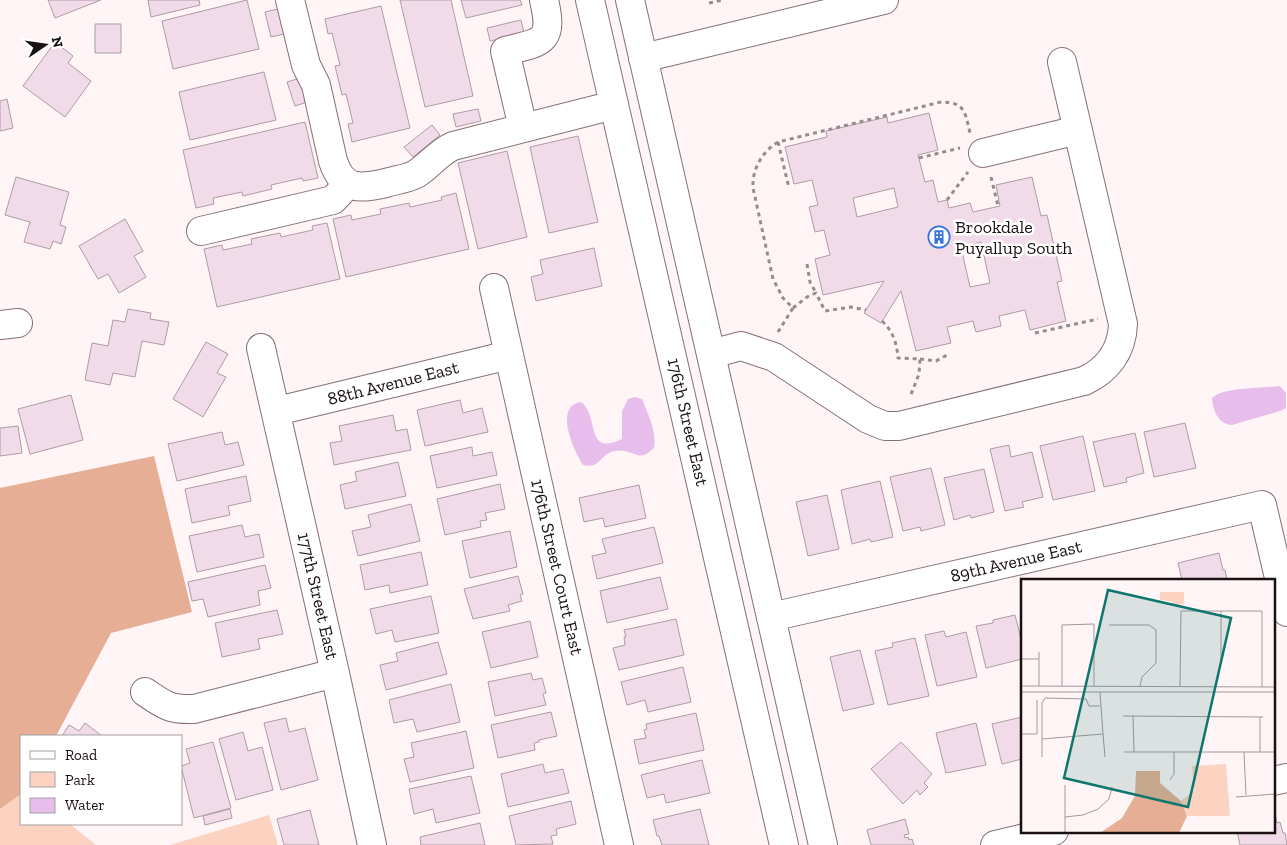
<svg xmlns="http://www.w3.org/2000/svg" width="1287" height="845" font-family="'Zilla Slab',serif">
<style>
.green{fill:#fbd3c0}
.forest{fill:#e6af95}
.water{fill:#e7beeb}
.building{fill:#f2dbe8;stroke:#af9aa5;fill-rule:evenodd}
.lines{fill:none;stroke-linecap:round;stroke-linejoin:round}
.minor-casing{stroke:#866f74;stroke-width:30}
.major-casing{stroke:#866f74;stroke-width:30}
.path{stroke:#968c8e;stroke-width:3;stroke-dasharray:4 4;stroke-linecap:butt}
.minor{stroke:#fff;stroke-width:28}
.major{stroke:#fff;stroke-width:28}
.labels{text-anchor:middle;dominant-baseline:central;stroke-width:5;stroke-linejoin:round;paint-order:stroke}
.poi-label{font-size:18px;fill:#191012;stroke:#fff;text-anchor:start}
.street-label{font-size:18px;fill:#191012;stroke:#fff}
.inset-road{fill:none;stroke:#a3999b;stroke-width:1}
.view{fill:#0f766e;fill-opacity:0.15;stroke:#0f766e;stroke-width:2.5}
.inset-edge{fill:none;stroke:#191012;stroke-width:2.5}
</style>
<rect width="100%" height="100%" fill="#fff4f6"/>
<path class="green" d="M21,794V824H70L96,845H0V809Z
M269,815L278,845H170Z"/>
<path class="forest" d="M154,456L192,612L111,633L56,736H21V794L0,809V488Z"/>
<path class="water" d="M1280,386L1286,393V408L1280,411L1232,425C1218,424 1213,411 1212,398C1222,387 1264,388 1280,386Z
M635,397L642,399C648,415 657,431 654,448C651,450 648,454 644,455C638,458 627,448 614,451C599,455 601,469 583,465C574,451 553,406 581,402C600,416 584,457 622,439V411L628,399Z"/>
<path class="building" d="M48,0H101L55,18Z
M148,0H199L200,5L151,17Z
M247,0L259,49L173,69L162,21Z
M400,0H451L473,96L425,107Z
M461,0H520L522,5L466,18Z
M381,6L410,128L352,142L348,124L353,123L346,94L342,95L335,66L340,65L332,33L328,34L325,19Z
M278,9L284,34L271,37L265,12Z
M521,20L524,33L490,41L487,28Z
M95,24H121V53H95Z
M55,42L73,56L68,63L91,81L65,117L23,86Z
M264,72L276,120L190,140L179,92Z
M300,78L307,102L295,106L287,82Z
M7,99L13,128L0,131V101Z
M478,109L481,121L456,127L453,114Z
M929,113L938,150L918,155L925,182L933,180L938,202L947,200L949,208L970,203L973,212L1000,206L996,185L1032,177L1041,216L1047,215L1062,281L1057,282L1066,321L1030,330L1025,310L999,316L1001,326L976,332L973,321L947,327L951,343L916,351L901,291L881,323L864,313L884,281L823,295L815,259L830,255L824,230L815,232L809,207L818,205L812,180L794,184L785,147L827,137L826,131L887,117L888,123ZM894,188L898,207L857,217L853,198ZM981,242L990,283L970,287L961,247Z
M305,122L318,178L303,181L302,178L271,185L272,189L243,196L242,192L213,198L214,204L196,208L183,150Z
M432,125L440,135L413,157L404,147Z
M578,136L598,222L549,233L530,147Z
M507,151L527,237L478,249L458,163Z
M16,177L69,192L60,225L66,227L61,244L53,241L50,249L24,242L30,222L5,215Z
M456,193L469,249L346,277L333,219L351,215L352,220L381,214L380,209L409,203L410,207L442,200L441,197Z
M125,219L143,251L134,256L146,277L119,293L108,274L98,279L79,246Z
M327,223L340,279L217,307L204,249L222,245L223,250L252,244L251,239L280,233L281,237L313,230L312,226Z
M594,248L602,286L536,301L531,277L543,274L540,260Z
M128,309L151,313L150,319L169,322L164,345L142,341L135,377L113,373L110,385L85,380L92,343L108,346L113,320L125,322Z
M206,342L228,354L217,373L226,377L203,417L173,399Z
M71,395L83,440L30,454L18,409Z
M460,400L463,413L482,408L488,432L425,446L417,410Z
M393,415L396,431L407,429L411,450L334,465L330,443L342,441L339,426Z
M1185,423L1196,468L1154,477L1144,432Z
M18,426L22,453L0,456V428Z
M222,432L225,445L238,442L244,465L177,481L168,444Z
M1135,433L1144,473L1126,478L1127,482L1104,487L1093,442Z
M1083,436L1095,491L1053,500L1040,446Z
M1009,445L1011,457L1032,452L1043,497L1022,502L1024,507L1005,511L990,449Z
M472,447L473,456L492,452L497,475L437,488L430,456Z
M398,462L406,496L345,509L340,485L357,481L355,472Z
M931,468L945,525L921,531L920,527L903,531L890,477Z
M984,469L994,512L971,518L970,515L954,520L944,478Z
M246,476L251,501L228,506L230,515L192,523L185,489Z
M880,481L893,537L871,542L870,539L852,544L841,490Z
M500,484L505,509L485,513L487,520L480,521L481,527L445,535L437,499Z
M639,485L646,518L605,527L603,518L584,522L579,498Z
M827,495L839,549L808,556L796,502Z
M411,504L420,541L358,556L352,531L371,527L368,515Z
M242,525L245,537L259,534L264,557L197,572L189,536Z
M654,527L663,563L597,579L592,556L606,553L602,539Z
M510,531L517,567L470,578L462,541Z
M421,552L428,585L390,593L389,585L365,590L360,565Z
M1219,553L1223,570H1225L1227,580H1182L1178,563Z
M265,565L271,588L258,591L260,605L208,617L203,599L192,601L188,582Z
M518,576L523,594L520,595L522,601L508,605L510,611L473,619L464,589Z
M660,577L668,609L607,623L600,591Z
M431,596L439,633L395,642L392,630L376,634L370,609Z
M277,610L283,634L258,639L260,649L222,657L215,623Z
M1015,615L1022,643V659L986,668L976,626L993,623V620Z
M676,619L684,655L619,670L613,648L625,645L624,637H626L624,630Z
M530,621L538,657L491,668L482,632Z
M944,631L946,637L966,632L977,677L937,686L925,635Z
M915,638L929,696L888,705L875,651L893,647L892,643Z
M438,642L447,674L386,690L380,665L398,661L396,653Z
M860,650L874,704L843,711L830,657Z
M683,667L691,702L648,712L645,700L627,705L621,682Z
M531,673L533,680L542,678L546,693L543,694L546,705L495,716L488,682Z
M451,684L460,722L417,732L413,719L394,723L389,700Z
M551,712L557,736L539,740V742L534,743L535,750L498,758L491,725Z
M696,713L704,750L639,764L634,740L646,738L644,730L647,729L646,724Z
M1022,717V759L1002,764L992,724Z
M286,718L289,732L305,728L318,780L281,790L264,723Z
M85,723L102,736H62L69,725L79,731Z
M976,723L986,765L946,773L936,733Z
M466,731L474,768L410,782L404,759L414,757L411,743Z
M243,732L248,751L262,747L273,790L236,800L219,739Z
M213,742L231,808L194,818L181,766L190,763L186,749Z
M901,742L932,774L924,783L928,787L920,795L917,790L903,804L871,769Z
M702,760L710,793L666,803L664,794L647,798L641,775Z
M543,764L545,773L563,769L569,793L508,807L501,774Z
M471,776L480,813L436,823L433,809L414,814L409,789Z
M571,801L576,824L556,829L557,835L551,836L553,844L516,845L509,816Z
M230,809L232,818L205,825L203,816Z
M700,809L709,845H662L659,836H657L653,820Z
M310,810L319,845H284L277,819Z
M1275,814L1277,823L1280,822L1283,833H1285L1287,845H1240L1237,831H1273V815Z
M905,819L909,834L904,835L905,838L908,837L909,840L912,839L914,845H871L867,830Z
M480,823L485,845H421L420,837Z"/>
<g class="lines">
<g class="minor-casing">
<path id="minor" d="M290,0L306,65L316,85L333,161C343,191 359,189 386,183C395,180 407,179 416,174C429,166 439,152 453,146L614,105
M643,58L884,0
M523,128L505,51C542,42 554,43 544,0
M983,153L1078,130
M201,231L333,200L348,184
M494,288L619,845
M0,325L18,323
M261,348L335,673L372,845
M711,354L741,346L774,357L868,419L885,426H899L1084,381C1108,370 1122,351 1123,324L1062,62
M277,411L509,355
M771,617L1262,505L1287,612
M145,692C164,705 170,710 194,709L335,673
M1273,781L1287,778
M995,845L1054,831"/>
</g>
<g class="major-casing">
<path id="major" d="M590,0L784,845
M630,0L823,845"/>
</g>
<path class="path" d="M709,3L723,0
M778,142L789,188
M919,158L960,148
M991,177L998,206
M947,200L968,172
M807,264L810,282L816,293
M793,308L807,297L816,293L825,311L851,307L866,310
M882,321C893,331 897,344 898,358L920,359L919,374L910,397
M778,332L793,308L783,298L773,279L753,188C752,169 762,152 778,142L941,102C965,102 965,112 970,133
M1035,333L1098,319
M920,359L936,361L949,354"/>
<use href="#minor" class="minor"/>
<use href="#major" class="major"/>
</g>
<defs>
<g id="building-ring" transform="scale(1.125)"><circle r="9.5" fill="#fff" stroke="#3571df" stroke-width="1.5"/><path d="M-4-6H4V6H1V3H-1V6H-4ZM-2.5-4.3h1.7v1.8h-1.7ZM.8-4.3h1.7v1.8H.8ZM-2.5-1h1.7V.8h-1.7ZM.8-1h1.7V.8H.8Z" fill="#3571df"/></g>
</defs>
<g fill-rule="evenodd">
<use href="#building-ring" x="939" y="237"/>
</g>
<g class="labels">
<g class="poi-label">
<text x="955" y="227">Brookdale<tspan x="955" dy="21">Puyallup South</tspan></text>
</g>
<g class="street-label">
<text transform="translate(393 383) rotate(-14)">88th Avenue East</text>
<text transform="translate(688 422) rotate(77)">176th Street East</text>
<text transform="translate(1016 561) rotate(-13)">89th Avenue East</text>
<text transform="translate(557 567) rotate(77)">176th Street Court East</text>
<text transform="translate(318 596) rotate(77)">177th Street East</text>
</g>
</g>
<g transform="translate(1021 579)">
<rect width="254" height="254" fill="#fff4f6"/>
<path d="M139,13H163V25L154,27L150,22L139,21ZM205,185L209,237H166L160,222L173,211L171,187Z" fill="#fbd3c0"/>
<path d="M115,192H139V204L160,222L166,237L158,254H79L101,239L114,217Z" fill="#e6af95"/>
<path class="inset-road" d="M200,32V83M88,46H128L135,51V84L121,98L119,107M0,80H18M0,107L254,108M18,107V73M41,107V46L73,45V107M159,107L160,32H241V108M0,113H254M79,113L82,155L21,160V124L24,119L65,120L68,127H79M102,137L242,138M112,137L113,173M239,138V173M0,155H16V121M82,155L84,178M103,173H254M223,173L225,216M21,178V160M149,201L153,195V173M44,206V254M215,218L254,215M44,238L62,236L77,230L88,220L91,208"/>
<path class="view" d="M87,11L210,39L167,228L43,199Z"/>
<rect width="254" height="254" class="inset-edge"/>
</g>
<rect x="20" y="735" width="162" height="90" fill="#ffffff" stroke="#a39fa0"/>
<rect x="30" y="751" width="25" height="8" fill="#ffffff" stroke="#a39fa0"/>
<text x="65" y="760" font-size="15" fill="#191012">Road</text>
<rect x="30" y="772" width="25" height="15" fill="#fbd3c0" stroke="#a39fa0"/>
<text x="65" y="785" font-size="15" fill="#191012">Park</text>
<rect x="30" y="798" width="25" height="15" fill="#e7beeb" stroke="#a39fa0"/>
<text x="65" y="810" font-size="15" fill="#191012">Water</text>
<g transform="translate(45 45) rotate(77)" stroke="#ffffff" stroke-width="4" paint-order="stroke">
<path d="M0-4L9 19L0 12L-9 19Z" fill="#191012"/>
<text y="-8" font-size="14" font-weight="bold" text-anchor="middle" fill="#191012">N</text>
</g>
</svg>
